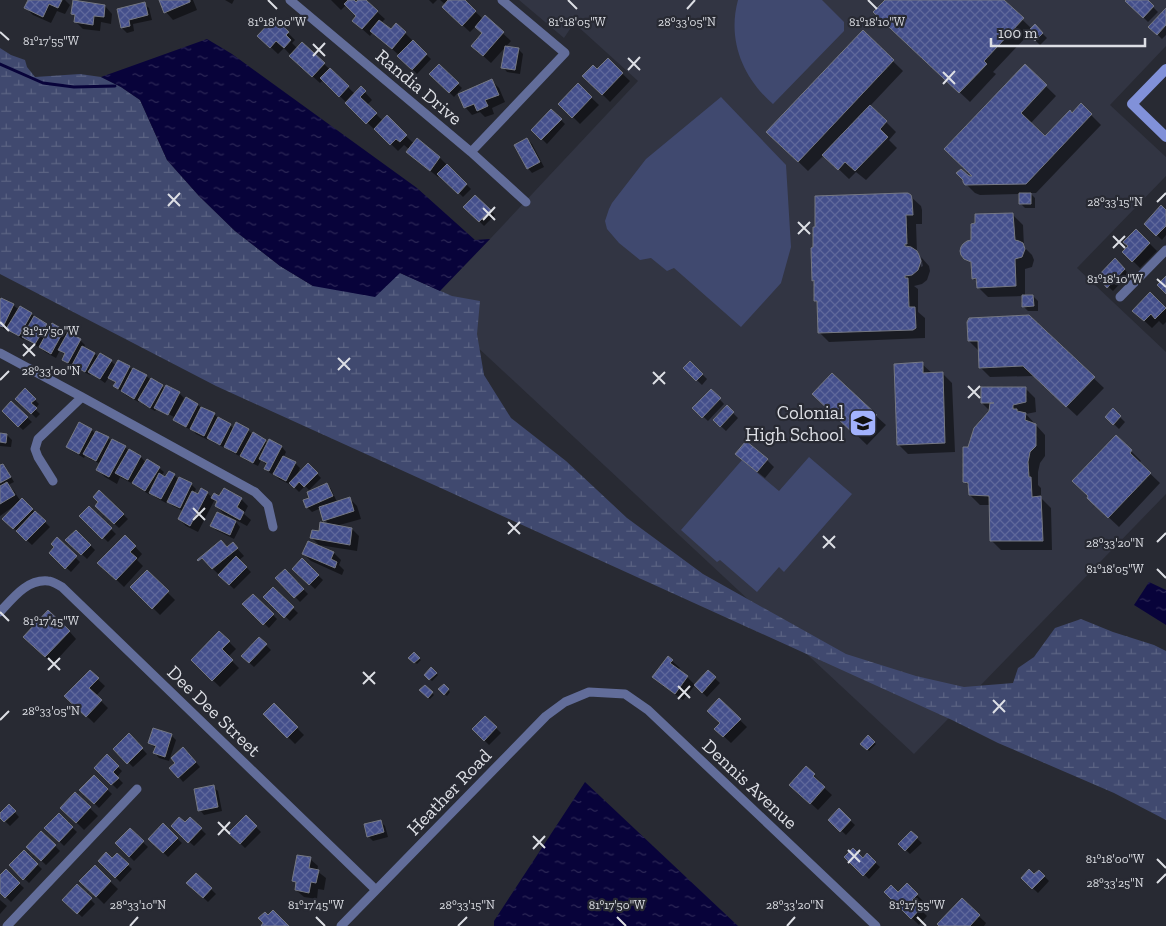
<svg xmlns="http://www.w3.org/2000/svg" width="1166" height="926" font-family="'Zilla Slab',serif">
<style>
.built{fill:#323543}
.green{fill:#40496f}
.wetland{fill:url(#wetland-marsh)}
.water{fill:url(#water-ripples)}
.shadow{fill:#0007}
.lines{fill:none;stroke-linecap:round;stroke-linejoin:round}
.stream{stroke:#08033a;stroke-width:3}
.building{fill:url(#building-cross-hatch);stroke:#757883}
.street{stroke:#626d9a;stroke-width:9}
.secondary{stroke:#8191d9;stroke-width:10}
.ticks{fill:none;stroke:#dddfe5;stroke-width:2}
.labels{text-anchor:middle;dominant-baseline:central;stroke-width:4.5;stroke-linejoin:round;paint-order:stroke}
.street-label{font-size:19px;fill:#dddfe5;stroke:#282a33}
.poi-label{font-size:19px;fill:#dddfe5;stroke:#282a33;text-anchor:end}
.ticks-label{font-size:12px;text-anchor:middle;fill:#dddfe5;stroke:#282a33;stroke-width:4.5;stroke-linejoin:round;paint-order:stroke}
</style>
<defs>
<pattern id="wetland-marsh" width="20" height="14" patternUnits="userSpaceOnUse" patternTransform="scale(1.25)"><rect width="20" height="14" fill="#40496f"/><path d="M1 5h8M5 5V1M11 12h8M15 12V8" fill="none" stroke="#5b6383"/></pattern>
<pattern id="water-ripples" width="26" height="14" patternUnits="userSpaceOnUse" patternTransform="scale(1.25)"><rect width="26" height="14" fill="#08033a"/><path d="M2 4q2-2 4 0t4 0M15 11q2-2 4 0t4 0" fill="none" stroke="#2c2756"/></pattern>
<pattern id="building-cross-hatch" width="8" height="8" patternUnits="userSpaceOnUse" patternTransform="scale(1.25)"><rect width="8" height="8" fill="#444f8b"/><path d="M0 0l8 8M0 8l8-8" fill="none" stroke="#5f689b"/></pattern>
</defs>
<rect width="100%" height="100%" fill="#282a33"/>
<path class="built" d="M519,0H1166V46L1110,105L1166,157V176L1077,268L1166,352V494L914,754L429,302L490,239L638,81L574,23L564,38Z"/>
<path class="green" d="M738,0H822L844,22V31L773,104C743,78 727,40 738,0Z
M721,97L786,165L791,247L781,283L741,327L674,268L667,271L651,258L640,260L619,243L607,229L605,221L609,209L612,203L646,159Z
M809,457L852,494L784,572L779,567L757,592L720,560L717,562L681,530L742,460L779,491Z"/>
<path class="wetland" d="M0,48L11,55L25,60L27,67L35,77L80,74L101,77L121,87L140,100L167,160L199,196L235,231L280,266L313,286L400,273L452,296L480,301L477,334L484,375L511,418L566,461L627,518L703,574L846,654L916,676L964,687L1013,683L1018,668L1034,657L1055,628L1081,619L1113,632L1154,645L1166,651V820L1114,793L998,743L952,720L216,386L0,274Z"/>
<path class="water" d="M207,39L232,54L417,188L475,240L490,239L440,291L400,273L375,297L313,286L280,266L235,231L199,196L167,160L140,100L121,87L101,77Z
M1149,582L1166,590V625L1134,605Z
M585,782L738,926H494V921Z"/>
<path class="shadow" d="M29,0H65L70,5L65,14L57,11L51,23L33,15L26,8Z
M160,0H193L197,10L173,20L166,12Z
M225,0H234L232,4Z
M331,0H352L356,4L360,0H364L385,19L381,23L391,31L405,33L412,40V41L431,59L417,74L399,56H400L373,32L370,36L361,28L358,16L346,5L341,10Z
M429,0H437L433,4Z
M440,0H463L483,19L485,17L511,41L491,63L480,53L483,33L476,26L470,32L443,7L446,5Z
M886,0H1004L1005,3L1032,29L1035,26L1047,38L1040,45L1029,34L993,72L996,74L970,102L885,22Z
M1128,0H1146L1158,12L1148,22L1127,1Z
M144,4L149,8L152,20L133,24L134,31L127,33L122,28L118,9Z
M105,6L112,14L111,24L101,22L100,31L83,29L76,22V18L72,14Z
M1166,10V35L1162,39L1150,27Z
M274,19L295,40L292,43L298,49L324,64L355,94L361,88L372,100L367,105L383,121L387,117L414,144L417,140L440,158L471,189L463,197L440,174L438,177L415,159L410,150L404,145L398,151L376,129L375,130L323,80L320,83L298,63L284,48L278,54L259,36Z
M863,32L903,71L870,106L896,132L889,140L897,148L866,180L856,172L849,179L824,155L808,171L778,142Z
M519,50L523,54L520,74L507,72L503,67Z
M608,60L630,81L610,102L584,76L598,71Z
M439,66L462,88L454,97L431,74Z
M1025,66L1056,96L1030,124L1045,138L1072,115L1081,105L1101,125L1036,193H1030L1035,198V208H1025L1021,204L1020,194L980,195L975,193L965,183L968,177H975Z
M492,81L499,88L505,102L492,108L494,114L485,117L480,112L472,115L465,107Z
M578,85L599,105L580,124L560,104Z
M552,111L565,124L547,144L533,130Z
M527,139L532,144L544,167L532,173L528,168Z
M910,196L921,206L922,210V224H916L917,253L920,256H918L921,267L923,266L921,257L929,266L930,271L927,280L922,284L914,286L918,289V312L925,318V338L829,342L819,332L818,303L816,301L815,282L813,280Z
M475,197L495,215L484,226L465,207Z
M1166,212V235L1162,240L1145,224Z
M1013,215L1023,225L1024,247L1032,255L1034,260L1032,267L1025,269V296H1033L1038,301V311H1028L1023,306V296L988,297L978,287V283L973,278V265L963,256L972,241Z
M1136,230L1157,251L1140,268L1124,252L1130,246Z
M1115,260L1129,274L1113,291L1098,277Z
M1150,294L1166,309V322L1163,325L1159,321L1152,328L1134,311Z
M0,298L13,305L19,310L31,314L50,328L63,331L68,335L80,340L85,345L83,348L95,354L98,357L100,354L111,361L116,366L129,367L133,371L146,376L151,380V379L165,389L179,393L184,398L174,417L159,409V411L157,409L155,411L144,405L140,401L139,402L127,396L115,386L116,383L109,377L105,383L91,373L90,375L78,369L74,364L73,366L68,364L63,359L65,354L60,350L56,358L45,352L40,347V348L28,341L25,338L24,340L13,333L8,329V331L0,327Z
M1028,316L1104,388L1077,416L1034,376L990,377L980,367L979,351L969,341Z
M690,362L707,379L702,385L684,368Z
M922,364L933,374L942,373L952,383L955,452L908,454L898,444Z
M1025,388L1035,398L1036,412L1026,414L1045,435V456L1040,463L1038,472V485L1041,488V498L1051,508L1052,550H1001L991,540L990,505H980L970,495L969,487L965,482L969,448L990,411L982,403Z
M25,390L39,404L35,409L40,414L36,418L17,399Z
M711,390L724,404L708,421L694,408Z
M814,394L876,416L886,425L867,445Z
M186,399L198,405L202,409L214,414L219,419L230,425L234,429L248,430L253,435L265,441L268,444L270,441L282,447L286,452L283,458L295,463L300,468L296,477L308,464L321,478L309,490L305,486L299,492L291,484V485L279,479L275,474L274,475L270,473L265,469L267,465L261,460L258,466L246,460L242,456L241,457L230,451L226,447L225,448L213,442L209,438L208,440L196,434L192,429L191,430L180,424L175,420Z
M11,403L32,422L23,430L3,411Z
M727,407L738,418L726,431L714,420Z
M1113,410L1125,422L1119,429L1107,417Z
M80,424L92,430L95,434L108,438L112,442L125,447L129,451L141,457L146,463L159,468L164,472L161,476L166,479L174,475L179,480V478L191,484L196,489L194,493L198,495L207,493L213,498L241,499L248,506L244,514L251,520L247,526L223,513L216,505L218,503L215,499L198,532L186,526L179,519L183,511L173,506L167,501L166,503L155,497L151,493L150,495L139,488L133,483V484L120,477L117,484L105,477L98,470L101,464L90,459L86,454L84,458L72,451L67,447Z
M0,432L2,434L7,435L12,440L11,447L0,446Z
M1116,436L1141,461L1139,463L1160,483L1119,527L1088,498Z
M767,460L774,467L765,478L744,461Z
M3,465L7,470L14,482L8,485L14,491L21,502L22,500L50,527L32,545L4,519L14,506L0,516V467Z
M327,484L331,489L337,502L349,498L357,506L361,519L336,526L352,529L359,536L357,551L319,545L312,538L330,525L325,520L321,508L312,512L307,507L311,498Z
M99,492L128,519L119,528L96,506L100,502Z
M89,508L116,534L108,542L81,516Z
M217,514L236,522L240,527L234,539L216,530L212,525Z
M76,531L95,550L87,559L67,540Z
M125,536L142,554L137,560L143,566L124,587L99,563Z
M57,539L80,562L71,572L50,553L56,547Z
M233,544L244,556L239,560L251,572L234,589L213,569L203,557L227,548Z
M334,553L341,560L339,565L344,570L342,575L311,561L304,554Z
M302,560L323,580L315,589L294,569Z
M285,571L308,594L300,602L277,578Z
M147,572L175,600L160,615L132,587Z
M273,589L298,613L290,621L265,597Z
M253,595L277,619L269,628L244,604Z
M69,631L76,639L53,664L25,637Z
M219,632L236,649L228,657L239,668L220,687L192,660Z
M259,638L271,650L254,667L242,656Z
M414,654L421,660L417,664L410,658Z
M672,661L680,668L678,670L687,677L695,685L708,672L720,683L707,697L695,685L683,700L661,684L654,677Z
M431,669L438,675L432,681L425,675Z
M90,672L105,686L96,696L108,708L94,723L66,696Z
M444,685L450,692L447,696L440,689Z
M425,686L434,695L430,699L421,690Z
M719,700L747,727L731,743L716,729L722,723Z
M274,705L304,735L295,744L265,714Z
M485,717L501,733L489,745L473,729Z
M129,735L147,754L133,767L115,749Z
M171,735L176,740L169,761L159,758L155,753L156,748L149,743Z
M868,737L876,744L869,751L862,744Z
M188,753L200,767L183,782L179,777Z
M107,756L122,771L117,777L123,783L117,789L96,768Z
M806,768L821,782L820,784L832,795L818,810L791,785Z
M94,777L112,794L99,808L81,790Z
M213,787L218,791L222,811L204,815L200,810Z
M75,794L98,816L84,830L62,808Z
M9,806L19,817L10,826L0,816V815Z
M839,810L855,825L846,835L830,820Z
M59,815L77,832L64,846L46,828Z
M246,817L261,832L245,848L230,833Z
M190,819L206,834L194,846L172,826L185,824Z
M380,821L385,826L388,837L373,841L368,836Z
M163,825L182,843L168,857L150,839Z
M130,830L148,847L134,861L116,843Z
M41,832L60,851L46,865L27,847Z
M911,833L922,843L910,854L900,844Z
M24,852L42,869L29,883L10,865Z
M117,855L132,869L120,882L100,861L112,860Z
M867,855L880,867L869,879L846,857L863,860Z
M310,859L318,866L317,871L326,878L324,890L318,889L317,899L304,897L296,890L297,884L294,880Z
M95,867L118,889L104,904L81,881Z
M6,871L24,888L11,902L0,891V877Z
M1039,871L1049,881L1038,893L1022,878L1034,876Z
M196,875L216,894L208,902L188,883Z
M907,885L924,902L919,908L927,916L919,925L885,892L898,894Z
M77,886L95,904L82,917L64,900Z
M0,900L7,906L0,914Z
M962,900L986,923L984,926H941Z"/>
<g class="lines">
<path class="stream" d="M0,64L43,83L74,87L115,86"/>
</g>
<path class="building" d="M28,0H62L58,8L49,4L43,17L24,8Z
M73,0L105,5L104,17L94,16L93,25L74,22L75,15L71,14Z
M159,0H190V2L164,13Z
M348,0H354L356,2L358,0H366L378,11L362,29L352,21L356,16L344,4Z
M448,0H465L476,11L462,26L442,7Z
M885,0H1004L1024,18L984,61L987,64L959,93L873,12Z
M1126,0H1148L1154,6L1143,18L1125,1Z
M145,2L148,15L129,20L130,26L121,28L117,9Z
M1166,8V25L1157,35L1148,27Z
M485,15L504,32L483,56L471,46L482,33L475,27Z
M274,18L289,32L286,35L291,40L284,48L276,41L270,48L257,36Z
M379,20L391,29L396,23L406,32L392,49L370,31Z
M1035,24L1043,33L1035,41L1026,33Z
M863,30L894,60L798,162L766,132Z
M413,40L427,54L412,70L397,56Z
M302,42L325,63L312,77L289,56Z
M505,46L519,48L515,70L501,68Z
M608,58L623,73L602,95L582,76L593,65L597,69Z
M439,64L459,83L449,93L429,74Z
M1025,64L1047,85L1021,113L1045,136L1070,110L1072,113L1081,103L1092,114L1026,184L965,185L963,182V180L956,173L961,169L969,176H972L944,149Z
M330,68L349,86L339,97L320,78Z
M492,79L499,95L485,100L488,106L477,111L474,104L464,108L458,94Z
M578,83L592,97L572,118L558,104Z
M361,86L366,91L360,97L377,113L366,124L345,103Z
M870,105L887,121L880,129L888,137L855,171L845,162L838,170L822,155Z
M551,109L562,119L541,140L531,130Z
M387,115L407,135L400,142L396,139L390,145L374,129Z
M417,138L440,157L430,171L406,152Z
M527,138L540,162L527,169L514,145Z
M447,164L467,184L458,194L437,174Z
M904,193H908L911,195L912,199L913,215H906L907,244H905V246L911,247L917,251L919,255L921,261L918,270L912,275L905,276V278H908L909,307H915L916,328L913,330L818,333L817,301H814V280L812,281L811,248L813,247V227H815V196Z
M1019,193H1031V204H1019Z
M475,195L491,210L479,222L463,207Z
M1161,205L1166,210V226L1156,236L1144,224Z
M1013,213L1015,240L1019,241L1023,243L1025,249L1022,257L1015,259L1016,286L977,288L976,278L972,279L971,262L964,259L961,255L960,251L961,247L963,244L967,241L971,240V224L975,223V214Z
M1136,229L1150,243L1132,262L1122,252L1128,246L1123,242Z
M1115,258L1125,269L1107,288L1097,277Z
M1166,276V294L1157,285Z
M1150,292L1166,308L1155,319L1151,314L1144,321L1132,311Z
M1022,295H1033L1034,306L1022,307Z
M1,298L14,304L3,327L0,326V300Z
M20,306L32,313L19,336L6,329Z
M1029,315L1095,377L1066,407L1023,366L979,368L978,341H968L967,322L969,318Z
M34,316L47,324L35,344L22,337Z
M52,323L64,330L51,354L39,347Z
M68,332L81,339L68,363L62,360L65,353L58,350Z
M82,346L95,353L85,372L72,365Z
M100,353L112,360L100,379L88,372Z
M118,360L130,366L118,389L113,386L116,382L108,378Z
M690,361L703,374L696,381L683,368Z
M923,362V373L943,372L945,443L897,445L894,364Z
M133,368L147,375L134,399L121,391Z
M832,373L877,415L856,436L812,394Z
M151,378L163,385L150,408L138,400Z
M166,385L180,392L168,415L154,408Z
M981,387H1026V402L1013,405V409H1017V411L1026,413L1025,420L1036,424V446L1030,452L1028,462L1029,477H1031L1032,497L1041,496L1043,541H990L989,496L969,495L968,483L963,482V447H968L974,428L989,411L990,403H994H981Z
M25,388L36,399L31,403L37,408L31,414L15,399Z
M711,389L721,398L702,418L692,408Z
M186,397L198,404L186,427L173,420Z
M11,401L28,417L18,427L2,411Z
M727,405L734,412L720,427L713,420Z
M201,407L215,413L204,436L190,429Z
M1113,408L1121,416L1113,425L1105,417Z
M218,417L231,424L220,445L207,438Z
M79,422L92,429L79,454L66,447Z
M236,422L249,429L236,453L224,447Z
M96,431L109,437L96,461L83,454Z
M253,432L266,440L253,463L240,456Z
M0,433L7,434L6,443L0,442Z
M1116,435L1132,450L1130,453L1151,473L1108,518L1087,498L1088,496L1072,481Z
M112,439L126,446L109,477L96,470Z
M269,439L282,446L269,471L264,469L267,463L259,459Z
M746,441L768,459L757,472L735,454Z
M129,449L141,456L128,480L115,473Z
M283,456L296,462L286,481L273,474Z
M147,459L160,467L145,491L132,483Z
M308,463L318,473L304,487L299,482L294,488L289,483Z
M3,464L11,477L0,483V465Z
M169,471L175,474L161,499L149,493L159,473L165,477Z
M179,477L192,483L180,508L167,502Z
M7,482L15,495L0,504V486Z
M327,483L333,496L306,508L303,500L309,498L307,492Z
M201,488L208,492L190,526L178,519L192,491L198,494Z
M224,488L242,498L237,507L244,512L240,520L215,506L217,501L211,498L214,493L219,496Z
M99,490L124,514L114,524L95,506L98,502L93,497Z
M350,497L354,511L323,521L319,507Z
M22,498L33,509L13,529L2,519Z
M89,506L112,528L102,539L79,516Z
M35,511L46,521L26,541L16,531Z
M217,512L236,521L230,535L210,526Z
M320,522L352,528L350,545L310,538L312,530L319,531Z
M76,530L91,545L81,555L65,540Z
M125,535L136,546L130,552L137,558L116,580L97,563Z
M57,537L77,556L65,569L49,553L54,547L51,544Z
M221,540L227,547L233,542L238,548L212,569L202,558L198,561L197,560Z
M308,541L334,552L331,559L337,562L335,568L302,554Z
M236,556L247,567L229,585L218,575Z
M302,558L319,575L309,585L292,569Z
M285,569L304,589L294,598L275,578Z
M147,570L169,591L152,609L130,587Z
M273,587L294,607L284,618L263,597Z
M253,594L274,614L263,625L242,604Z
M48,610L70,631L45,657L23,637Z
M219,631L230,641L222,649L233,660L212,681L191,660Z
M259,637L267,644L249,663L241,656Z
M414,652L420,658L414,663L408,658Z
M668,656L673,660L670,663L688,676L675,694L652,677Z
M431,667L437,673L429,680L424,675Z
M90,670L99,678L89,688L102,700L86,717L64,696Z
M708,670L716,677L702,693L694,685Z
M444,684L449,689L444,695L438,689Z
M425,685L433,692L428,698L419,690Z
M719,698L741,719L723,737L714,729L720,723L707,711Z
M274,703L298,727L287,738L263,714Z
M485,716L497,727L484,741L472,729Z
M153,728L172,734L165,757L153,753L156,746L148,743Z
M129,733L143,748L127,764L113,749Z
M868,735L875,742L867,750L860,744Z
M183,747L196,762L178,778L169,768L175,763L171,758Z
M107,754L119,766L113,772L119,778L111,785L94,768Z
M806,766L815,774L813,776L825,787L810,804L789,785Z
M94,775L108,789L94,804L79,790Z
M214,785L218,807L198,811L194,789Z
M75,792L91,807L76,823L60,808Z
M9,804L16,811L4,822L0,818V813Z
M839,808L851,820L840,832L828,820Z
M59,813L73,827L59,842L44,828Z
M246,815L257,826L240,844L228,833Z
M179,817L185,822L190,817L202,828L188,843L171,826Z
M381,820L384,832L367,837L364,824Z
M163,823L178,838L163,853L148,839Z
M130,828L144,841L129,857L115,843Z
M41,831L56,845L41,861L26,847Z
M911,831L918,837L905,851L898,844Z
M853,848L863,858L867,853L876,862L863,876L844,857Z
M24,850L38,864L23,880L9,865Z
M106,852L112,858L117,853L129,864L115,878L98,861Z
M297,855L311,857L309,868L319,870L316,883L311,882L309,893L295,890L296,882L292,881Z
M95,865L111,881L96,897L79,881Z
M6,869L20,883L5,898L0,893V875Z
M1029,869L1034,874L1039,870L1045,876L1032,889L1021,878Z
M196,873L212,888L203,898L186,883Z
M907,883L918,894L912,900L921,908L911,919L884,892L891,885L898,892Z
M77,884L92,898L77,914L62,900Z
M962,898L980,915L970,926H939L937,924Z
M273,910L289,926H261L263,923L258,918L265,912L268,915Z"/>
<g class="lines">
<path class="street" d="M290,0L471,152L526,202
M471,152L565,53L502,0
M1120,297L1166,250
M0,353L82,397L255,492L268,505L273,527
M53,481L38,457L35,449L38,439L82,397
M0,612C13,598 27,579 48,581C53,581 58,585 62,587L376,890
M7,926L137,789
M341,926L546,716L565,702L589,692L625,694L648,710L876,926"/>
<path class="secondary" d="M1166,69L1132,104L1166,137"/>
</g>
<path class="ticks" d="M268,0L277,9M568,0L577,9M868,0L877,9M687,9L695,0M0,32L9,40M313,44L325,56M313,56L325,43M628,58L640,70M628,70L640,57M943,72L955,84M943,84L955,71M168,194L180,206M1157,202L1166,193M168,206L180,193M483,208L495,220M483,220L495,207M798,222L810,234M798,234L810,222M1113,236L1125,248M1113,248L1125,236M1157,279L1166,287M0,322L9,331M23,344L35,356M23,356L35,344M338,358L350,370M338,370L350,358M653,372L665,384M0,380L9,371M653,384L665,372M968,386L980,398M968,398L980,386M193,508L205,520M193,520L205,508M508,522L520,534M508,534L520,522M823,536L835,548M1157,542L1166,533M823,548L835,536M1157,569L1166,578M0,612L9,621M48,658L60,670M48,670L60,658M363,672L375,684M363,684L375,672M678,686L690,698M678,699L690,686M993,700L1005,712M993,713L1005,700M0,720L9,711M218,822L230,834M218,835L230,822M533,836L545,848M533,849L545,836M848,850L860,862M1157,859L1166,868M848,863L860,850M1157,883L1166,874M316,917L325,926M617,917L626,926M917,917L926,926M130,926L138,917M458,926L467,917M787,926L795,917"/>
<defs>
<g id="school-square" transform="scale(1.4375)"><rect x="-9" y="-9" width="18" height="18" rx="4" fill="#a2b2fd" stroke="#282a33"/><path d="M0-5L7-2L0 1L-7-2ZM-4 1L0 2.5L4 1V4Q0 6-4 4Z" fill="#111"/></g>
</defs>
<g fill-rule="evenodd">
<use href="#school-square" x="863" y="423"/>
</g>
<g class="labels">
<g class="street-label">
<text transform="translate(419 87) rotate(40)">Randia Drive</text>
<text transform="translate(214 711) rotate(44)">Dee Dee Street</text>
<text transform="translate(750 784) rotate(43)">Dennis Avenue</text>
<text transform="translate(449 792) rotate(-46)">Heather Road</text>
</g>
<g class="poi-label">
<text x="844" y="412">Colonial<tspan x="844" dy="22">High School</tspan></text>
</g>
</g>
<g class="ticks-label">
<text x="277" y="26">81°18'00"W</text>
<text x="577" y="26">81°18'05"W</text>
<text x="877" y="26">81°18'10"W</text>
<text x="687" y="26">28°33'05"N</text>
<text x="51" y="45">81°17'55"W</text>
<text x="1115" y="206">28°33'15"N</text>
<text x="1115" y="283">81°18'10"W</text>
<text x="51" y="335">81°17'50"W</text>
<text x="51" y="375">28°33'00"N</text>
<text x="1115" y="547">28°33'20"N</text>
<text x="1115" y="573">81°18'05"W</text>
<text x="51" y="625">81°17'45"W</text>
<text x="51" y="715">28°33'05"N</text>
<text x="1115" y="863">81°18'00"W</text>
<text x="1115" y="887">28°33'25"N</text>
<text x="138" y="909">28°33'10"N</text>
<text x="467" y="909">28°33'15"N</text>
<text x="795" y="909">28°33'20"N</text>
<text x="316" y="909">81°17'45"W</text>
<text x="617" y="909">81°17'50"W</text>
<text x="917" y="909">81°17'55"W</text>
</g>
<path d="M991 38v8h154v-8" fill="none" stroke="#dddfe5" stroke-width="2.5"/>
<text x="998" y="38" font-size="15" fill="#dddfe5" stroke="#282a33" stroke-width="4" paint-order="stroke">100 m</text>
</svg>
